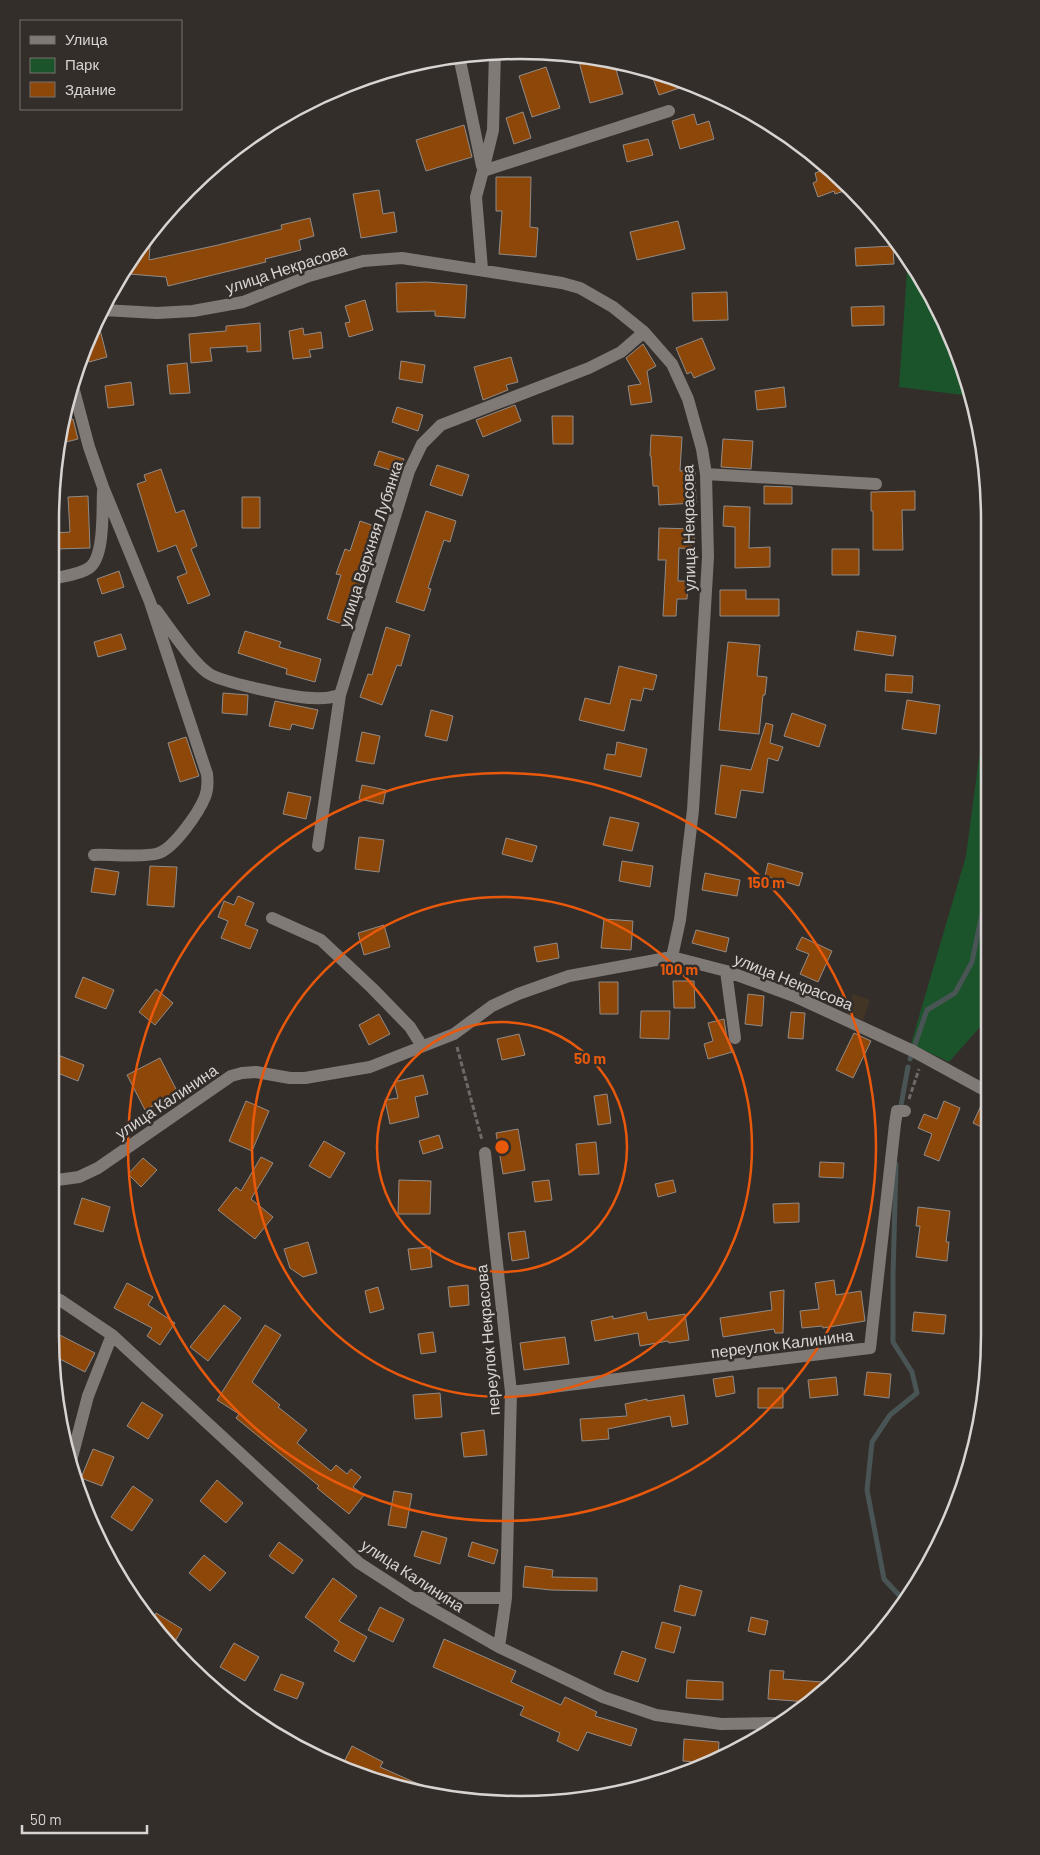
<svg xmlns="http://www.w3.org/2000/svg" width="1040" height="1855" font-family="Barlow,sans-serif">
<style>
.industrial{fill:#423526}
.green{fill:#1b542b}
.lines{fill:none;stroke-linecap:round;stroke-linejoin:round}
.stream{stroke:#495455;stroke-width:5}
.building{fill:#8d4708;stroke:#918b87}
.path{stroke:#6e6966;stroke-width:3;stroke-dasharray:5 2.5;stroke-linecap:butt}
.minor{stroke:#807a76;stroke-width:12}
.ring{fill:none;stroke:#e8590c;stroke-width:2.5}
.labels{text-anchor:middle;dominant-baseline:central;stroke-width:5;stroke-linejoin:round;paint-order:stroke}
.street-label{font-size:16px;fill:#d8d4d2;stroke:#342e2b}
.rim{fill:none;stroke:#d8d4d2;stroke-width:2.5}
.centre{fill:#e8590c;stroke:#342e2b;stroke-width:2.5}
.ring-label{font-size:15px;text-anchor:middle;font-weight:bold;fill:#e8590c;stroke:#342e2b;stroke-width:5;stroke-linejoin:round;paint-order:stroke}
</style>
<rect width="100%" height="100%" fill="#342e2b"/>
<path class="industrial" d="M853,994L870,1000L863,1020L846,1014Z"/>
<path class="green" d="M372,76L371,84L322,95Z
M908,256L965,369L971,396L899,387Z
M987,698L988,1018L949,1062L911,1044L966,856Z"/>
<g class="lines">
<path class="stream" d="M910,1059L927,1010L955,993L972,962L985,899L987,878
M900,1111L908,1067
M896,1164L893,1275V1342L912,1372L917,1393L890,1415L872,1442L867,1490L884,1579L899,1595L905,1597"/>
</g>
<path class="building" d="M588,56L614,62L623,94L590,103L578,58Z
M546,67L560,108L532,117L519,76Z
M650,70L671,75L691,84L659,95Z
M523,112L531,138L514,144L506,118Z
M694,114L697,125L709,121L714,139L680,149L672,121Z
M464,125L472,157L426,171L416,140Z
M648,139L653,155L627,162L623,145Z
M824,162L830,167L850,189L835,194L834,191L818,197L813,183L817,181L815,173L826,169Z
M496,177H531L530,227L538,228L536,257L499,254L502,211H496Z
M379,190L383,214L394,212L397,232L361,238L353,194Z
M310,218L314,236L299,240L301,250L265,259L266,262L168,286L166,277L129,274L130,261L151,232L149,260L218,245L282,229L281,225Z
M678,221L685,249L637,260L630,232Z
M893,246L894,264L856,266L855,248Z
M426,282L467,285L465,318L435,316V311L397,312L396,283Z
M727,292L728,320L693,321L692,293Z
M365,300L373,330L349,337L345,323L350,322L345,306Z
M884,306V325L852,326L851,307Z
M98,322L107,357L89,362L86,351Z
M260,323L261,351L247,352V346L210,348L212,361L191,363L189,334L226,331V326Z
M303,328L304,335L321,332L323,348L309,350L311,357L293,359L289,331Z
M702,338L715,369L694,378L691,372L687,374L676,348Z
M643,344L656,366L647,371L652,402L631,405L628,386L641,384L626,358Z
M511,357L518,382L506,385L508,390L483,400L474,367Z
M401,361L425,365L422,383L399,379Z
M187,363L190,393L170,394L167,365Z
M131,382L134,405L108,408L105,386Z
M784,387L786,407L757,410L755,391Z
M515,405L521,421L483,437L476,420Z
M397,407L423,415L418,431L392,422Z
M552,416H573V444H553Z
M73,419L78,439L62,443L60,433L62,421Z
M651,435L682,437L680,471L695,470L696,503L659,505L658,486H653L651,456H650Z
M723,439L753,441L751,469L721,467Z
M379,451L404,459L400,473L374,465Z
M437,465L469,475L462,496L430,485Z
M161,469L176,513L184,510L197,546L191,549L210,595L188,604L177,577L187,573L176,545L158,552L137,484L146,481L144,475Z
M764,486L792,487V504H764Z
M915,491V510H902L903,550H873V511H871V492Z
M88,496L90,548L55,549L54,533L70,532L68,497Z
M242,497H260V528H242Z
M724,506L750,507L749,548L770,547V567L735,568V527L723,526Z
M426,511L456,521L450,542L444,540L428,588L431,589L424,611L396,602Z
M360,521L383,529L365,583L362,582L348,626L327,619L341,575L336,574L345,549L350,551Z
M659,528L695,529L694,549L679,548L678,581H688L687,599H677L676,616H663L666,560H658Z
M832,549H859V575H832Z
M119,571L124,587L102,594L97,579Z
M720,590H746V599H779V616H720Z
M386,627L410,635L401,666L397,665L382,705L360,697L368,674L372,675Z
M245,631L281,642L279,647L321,659L315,682L286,674L287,669L238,653Z
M857,631L896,636L893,656L854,650Z
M121,634L126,649L98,657L94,642Z
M728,642L760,645L757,676L767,677L765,695H763L759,734L719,730Z
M619,666L657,675L653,690L644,688L641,701L631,699L624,731L579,720L585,698L610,704Z
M886,674L913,676L912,693L885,691Z
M223,693L248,695L247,715L222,713Z
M907,700L940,705L936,734L902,729Z
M275,701L318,710L313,729L292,724L290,730L269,726Z
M431,710L453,716L447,741L425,736Z
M792,713L826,725L819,747L784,736Z
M766,723L773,725L770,743L783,747L778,761L768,758L763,793L741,790L736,818L715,814L721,765L751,770Z
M362,732L380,736L374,764L356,761Z
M186,737L199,776L180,782L168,743Z
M617,742L647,749L641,777L604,769L607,754L615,755Z
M362,785L386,790L383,804L359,799Z
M288,792L311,797L306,819L283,814Z
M610,817L639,823L632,851L603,845Z
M359,837L384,840L379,872L355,869Z
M506,838L537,846L532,862L502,854Z
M622,861L653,866L650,887L619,881Z
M768,863L803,873L799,886L765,876Z
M150,866L177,867L174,907L147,905Z
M95,868L119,872L115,895L91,892Z
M705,873L740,880L737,896L702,890Z
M238,896L254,903L245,925L258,930L250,949L221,938L228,921L218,917L224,901L234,905Z
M604,919L633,921L631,950L601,948Z
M384,925L390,947L364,955L358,933Z
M696,930L729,938L726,952L692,943Z
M802,937L832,951L818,982L800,974L809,954L796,949Z
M557,943L559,958L537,962L534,947Z
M83,977L114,990L106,1009L75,997Z
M673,981H694L695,1008H674Z
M599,982H618V1014H600Z
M156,989L173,1003L155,1025L139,1012Z
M748,994L764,996L762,1026L745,1024Z
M641,1011H670L669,1039L640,1038Z
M791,1012L805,1013L803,1039L788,1038Z
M379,1014L390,1034L369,1045L359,1025Z
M724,1019L727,1039L732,1052L708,1059L704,1044L713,1041L708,1023Z
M854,1033L871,1041L853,1078L836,1070Z
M519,1034L525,1055L502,1060L497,1039Z
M50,1052L84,1065L78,1081L50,1070Z
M160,1058L178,1093L145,1110L127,1075Z
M423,1075L428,1094L415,1097L419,1117L390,1124L385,1100L398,1098L394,1082Z
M607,1094L611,1123L598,1125L594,1096Z
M984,1099L988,1100V1130L973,1123Z
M246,1101L269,1111L252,1151L229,1141Z
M944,1101L960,1108L939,1161L924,1155L932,1134L918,1128L924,1114L937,1119Z
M518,1129L525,1170L503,1174L496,1133Z
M439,1135L443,1148L423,1154L419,1141Z
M324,1141L345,1153L330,1178L309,1166Z
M596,1142L599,1174L579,1175L576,1144Z
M261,1157L273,1163L251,1199L273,1217L255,1239L218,1210L236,1187L241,1191Z
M143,1158L157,1170L141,1187L128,1174Z
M820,1162L844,1163L843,1178L819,1177Z
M399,1180L431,1181L430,1214H398Z
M549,1180L552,1200L535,1202L532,1182Z
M673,1180L676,1192L658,1197L655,1184Z
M82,1198L110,1207L103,1232L74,1224Z
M799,1203V1222L774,1223L773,1204Z
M918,1207L950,1211L946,1242H949L947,1261L916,1257L920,1226H916Z
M525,1231L529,1258L512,1261L508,1233Z
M308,1242L317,1273L303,1277L290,1268L284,1249Z
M430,1247L432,1267L411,1270L408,1249Z
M834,1280L836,1295L861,1291L865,1321L823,1328L822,1326L802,1328L800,1311L819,1309L815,1283Z
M127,1283L153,1297L148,1305L175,1323L160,1345L147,1336L152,1328L114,1308Z
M468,1285L469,1305L450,1307L448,1287Z
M378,1287L384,1309L370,1313L365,1291Z
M784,1290L783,1333H775L774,1329L723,1337L720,1318L772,1310L770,1292Z
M224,1305L241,1318L208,1361L190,1347Z
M646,1312L648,1320L685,1314L689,1340L669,1343L668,1341L640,1346L638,1333L595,1341L591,1321L613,1316V1319Z
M914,1312L946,1315L944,1334L912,1331Z
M265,1325L281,1335L252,1382L280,1405L278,1407L307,1430L297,1443L331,1471L336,1465L347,1474L351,1469L361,1477L353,1487L364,1495L349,1514L317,1488L319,1486L236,1418L239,1414L217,1400Z
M50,1330L95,1353L85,1372L54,1356Z
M433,1332L436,1352L421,1354L418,1334Z
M565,1337L569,1364L524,1370L520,1343Z
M867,1372L891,1374L889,1398L864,1395Z
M733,1376L735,1393L716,1397L713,1379Z
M836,1377L838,1395L810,1398L808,1380Z
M758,1388H783V1408H758Z
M440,1393L442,1417L415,1419L413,1395Z
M684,1395L688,1424L672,1427L670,1416L608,1429L609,1439L582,1441L580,1419L627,1416L625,1404L647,1399V1401Z
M142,1402L163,1415L148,1439L127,1426Z
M484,1430L487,1455L464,1457L461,1433Z
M93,1449L114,1457L102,1486L81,1478Z
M217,1480L243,1503L226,1523L200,1501Z
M133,1486L153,1500L132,1531L111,1517Z
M394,1491L412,1494L406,1528L388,1525Z
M422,1531L447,1538L440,1564L414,1556Z
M279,1542L303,1560L293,1574L269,1556Z
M472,1542L498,1550L494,1564L468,1556Z
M204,1555L226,1573L210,1591L189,1573Z
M525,1566L553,1570L552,1577L597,1578V1591L551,1590L523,1587Z
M333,1578L357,1596L339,1621L367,1637L354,1662L334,1651L339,1642L305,1617Z
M680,1585L702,1591L695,1616L674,1611Z
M380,1607L404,1619L393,1642L368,1630Z
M156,1613L182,1629L173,1645L150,1624Z
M751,1617L768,1621L765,1635L748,1631Z
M662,1622L681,1627L674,1653L655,1648Z
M444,1639L516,1671L511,1682L561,1705L565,1697L597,1712L595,1716L637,1729L631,1746L587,1732L578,1751L557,1741L560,1733L520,1715L524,1707L433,1667Z
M234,1643L259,1657L245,1681L220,1667Z
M622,1651L646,1659L638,1682L614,1674Z
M770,1670L784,1671L783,1679L822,1682L821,1694L808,1702L768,1699Z
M281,1674L304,1683L297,1699L274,1690Z
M687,1680L723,1682V1700L686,1698Z
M684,1739L719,1742L718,1758L710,1763L683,1761Z
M352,1746L383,1762L380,1767L432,1790L431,1792L399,1789L343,1764Z"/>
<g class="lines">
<path class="path" d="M457,1047L482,1140
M909,1099L919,1069"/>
<path class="minor" d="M459,56L482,166
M483,171L493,130L495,51
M482,269L476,197L483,171L669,111
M103,310L157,313L193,311L243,302L309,276L363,261L402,258L562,283L580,288L613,307L644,332L672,364L688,399L702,449L706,474L708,557L693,810L680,920L672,957
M72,383L89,447L103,487L150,602L207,774C208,782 208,789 205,797C199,812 175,847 159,853C145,858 110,854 94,855
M706,474L876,484
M51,579C63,576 79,575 89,568C105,557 102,510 103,491
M156,610C169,627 191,661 208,673C220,682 295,698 313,698C322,699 330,698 340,695
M318,846L340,695L409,471L422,444L441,425L589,368L621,352L644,332
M272,918L321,940L372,988L410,1027L422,1046
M726,971L735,1038
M485,1153L511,1392L506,1598L499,1647
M50,1181L79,1177L98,1168L231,1076L242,1073L256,1072L290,1078H305L370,1067L454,1034L492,1006L518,994L569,976L672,957L726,971L794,996L913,1051L988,1092
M50,1295L60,1300L112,1335L359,1563L413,1598L499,1647L603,1697L656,1715L721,1724L774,1723
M511,1392L870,1348L895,1124L897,1111H905
M71,1461L88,1396L112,1335
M414,1598H506"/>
</g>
<g class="ring">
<circle cx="502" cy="1147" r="125"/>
<circle cx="502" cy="1147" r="250"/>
<circle cx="502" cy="1147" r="374"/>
</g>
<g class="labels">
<g class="street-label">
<text transform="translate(286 268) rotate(-18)">улица Некрасова</text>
<text transform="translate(688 528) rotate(-91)">улица Некрасова</text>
<text transform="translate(370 544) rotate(-72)">улица Верхняя Лубянка</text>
<text transform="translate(794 981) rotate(22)">улица Некрасова</text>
<text transform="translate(166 1101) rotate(-34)">улица Калинина</text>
<text transform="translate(487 1340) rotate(-95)">переулок Некрасова</text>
<text transform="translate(782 1343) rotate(-7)">переулок Калинина</text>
<text transform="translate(413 1575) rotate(33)">улица Калинина</text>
</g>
</g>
<path d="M0 0H1040V1855H0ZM520 59H520A461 461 0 0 1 981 520V1335A461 461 0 0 1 520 1796H520A461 461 0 0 1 59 1335V520A461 461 0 0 1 520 59Z" fill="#342e2b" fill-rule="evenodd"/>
<path class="rim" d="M520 59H520A461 461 0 0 1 981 520V1335A461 461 0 0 1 520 1796H520A461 461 0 0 1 59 1335V520A461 461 0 0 1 520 59Z"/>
<circle cx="502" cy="1147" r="8" class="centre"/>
<g class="ring-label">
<text x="766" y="888">150 m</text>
<text x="679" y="975">100 m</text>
<text x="590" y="1064">50 m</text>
</g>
<rect x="20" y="20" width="162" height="90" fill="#342e2b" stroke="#76706e"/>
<rect x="30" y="36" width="25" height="8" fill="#807a76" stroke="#76706e"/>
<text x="65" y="45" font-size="15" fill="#d8d4d2">Улица</text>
<rect x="30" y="58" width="25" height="15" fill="#1b542b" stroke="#76706e"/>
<text x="65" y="70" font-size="15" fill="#d8d4d2">Парк</text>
<rect x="30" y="82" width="25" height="15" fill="#8d4708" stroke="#76706e"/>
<text x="65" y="95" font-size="15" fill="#d8d4d2">Здание</text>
<path d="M22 1825v8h125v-8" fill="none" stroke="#d8d4d2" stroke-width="2.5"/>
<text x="30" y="1825" font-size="15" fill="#d8d4d2" stroke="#342e2b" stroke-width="4" paint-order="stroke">50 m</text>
</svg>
